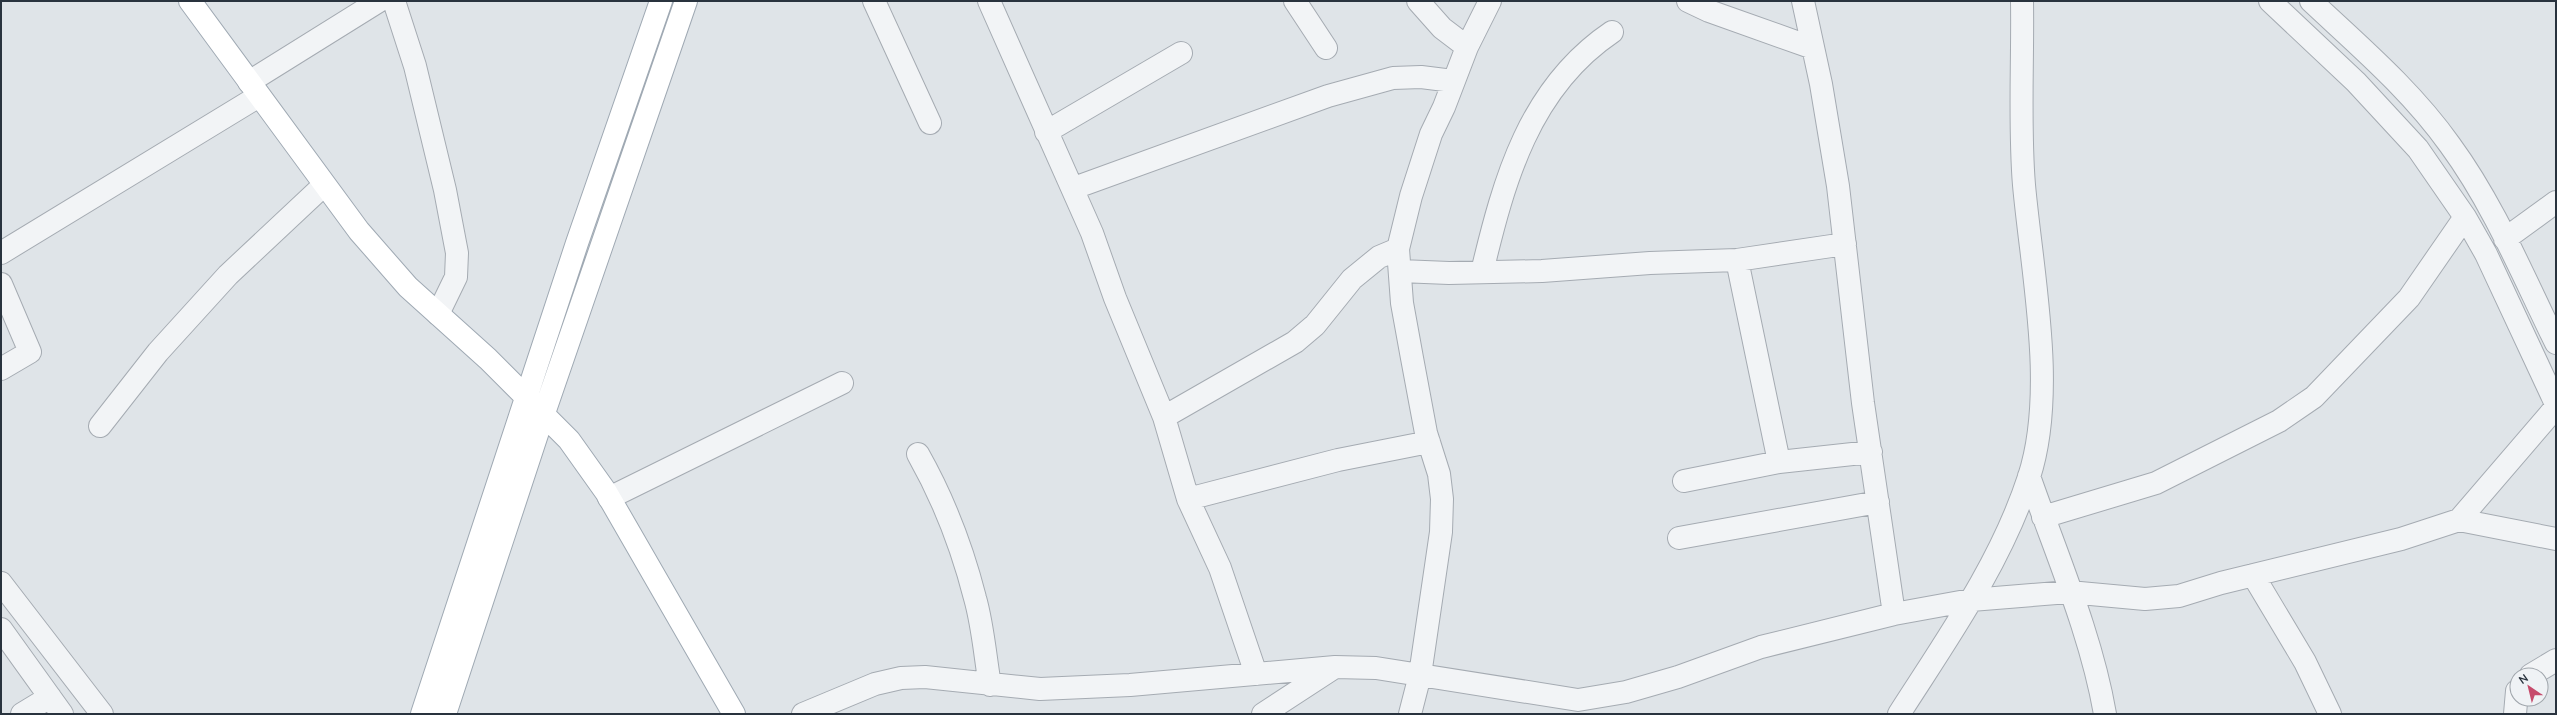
<svg xmlns="http://www.w3.org/2000/svg" width="2557" height="715" font-family="Mulish,sans-serif">
<style>
.lines{fill:none;stroke-linecap:round;stroke-linejoin:round}
.minor-casing{stroke:#a5abb2;stroke-width:24}
.major-casing{stroke:#9fa9b3;stroke-width:24}
.minor{stroke:#f2f4f6;stroke-width:22}
.major{stroke:#fff;stroke-width:22}
</style>
<rect width="100%" height="100%" fill="#dfe4e8"/>
<g class="lines">
<g class="minor-casing">
<path id="minor" d="M394,1L415,66L445,190L457,253L456,277L438,314
M874,1L930,123
M989,1L1092,233L1115,298L1164,417L1188,499L1220,568L1256,674
M1295,1L1326,48
M1418,1L1442,28L1467,47
M1688,1L1709,11L1813,48
M1803,1L1821,84L1838,186L1863,403L1894,614
M2270,1L2356,82L2418,149L2465,217L2486,254L2556,404
M2311,1C2359,46 2411,90 2450,145C2494,205 2523,276 2556,343
M249,82L379,1
M1046,132L1181,53
M1074,188L1328,96L1393,78L1421,77L1453,81
M2505,239L2556,202
M1,253L259,96
M1737,260L1779,462
M1400,271L1449,273L1542,271L1650,263L1737,260L1845,244
M1482,272C1504,180 1529,88 1612,32
M1,284L30,352L1,369
M1164,417L1295,342L1315,325L1352,279L1379,257L1398,249
M100,426L158,352L228,275L324,185
M918,454C944,500 962,547 975,598C983,626 985,656 990,685
M2029,476C2056,554 2091,633 2105,714
M1684,481L1779,462L1871,452
M609,498L842,383
M1188,499L1338,460L1429,442
M2043,517L2156,483L2279,421L2314,397L2409,298L2465,217
M2459,520L2556,539
M1679,538L1878,502
M2253,575L2305,662L2330,714
M1,583L102,714
M1,629L62,714
M2531,675L2556,660
M22,714L50,697
M803,714L875,684L901,678L925,677L1040,689L1130,685L1335,667L1376,668L1578,700L1626,692L1678,677L1761,647L1894,614L1971,600L2069,592L2145,599L2179,596L2221,583L2401,539L2459,520L2556,407
M1263,714L1332,669
M1410,714L1420,675L1441,532L1442,499L1439,474L1426,433L1412,358L1402,303L1398,249L1411,196L1431,134L1444,107L1467,47L1490,1
M1899,714C1947,639 2001,563 2029,477C2057,391 2032,274 2024,185C2019,125 2023,62 2022,1
M2515,714L2517,691"/>
</g>
<g class="major-casing">
<path id="major" d="M190,1L359,231L408,287L488,359L569,440L606,492L734,714
M422,714L577,243L661,1
M445,714L544,413L686,1"/>
</g>
<use href="#minor" class="minor"/>
<use href="#major" class="major"/>
</g>
<rect width="2557" height="715" fill="none" stroke="#29333e" stroke-width="4"/>
<g transform="translate(2529 687) rotate(325)"><circle r="19" fill="#eff2f5" stroke="#a0a6ac"/>
<path d="M0-3L7 15L0 10L-7 15Z" fill="#c64b6c"/>
<text y="-6" font-size="11" font-weight="bold" text-anchor="middle" fill="#29333e">N</text>
</g>
</svg>
